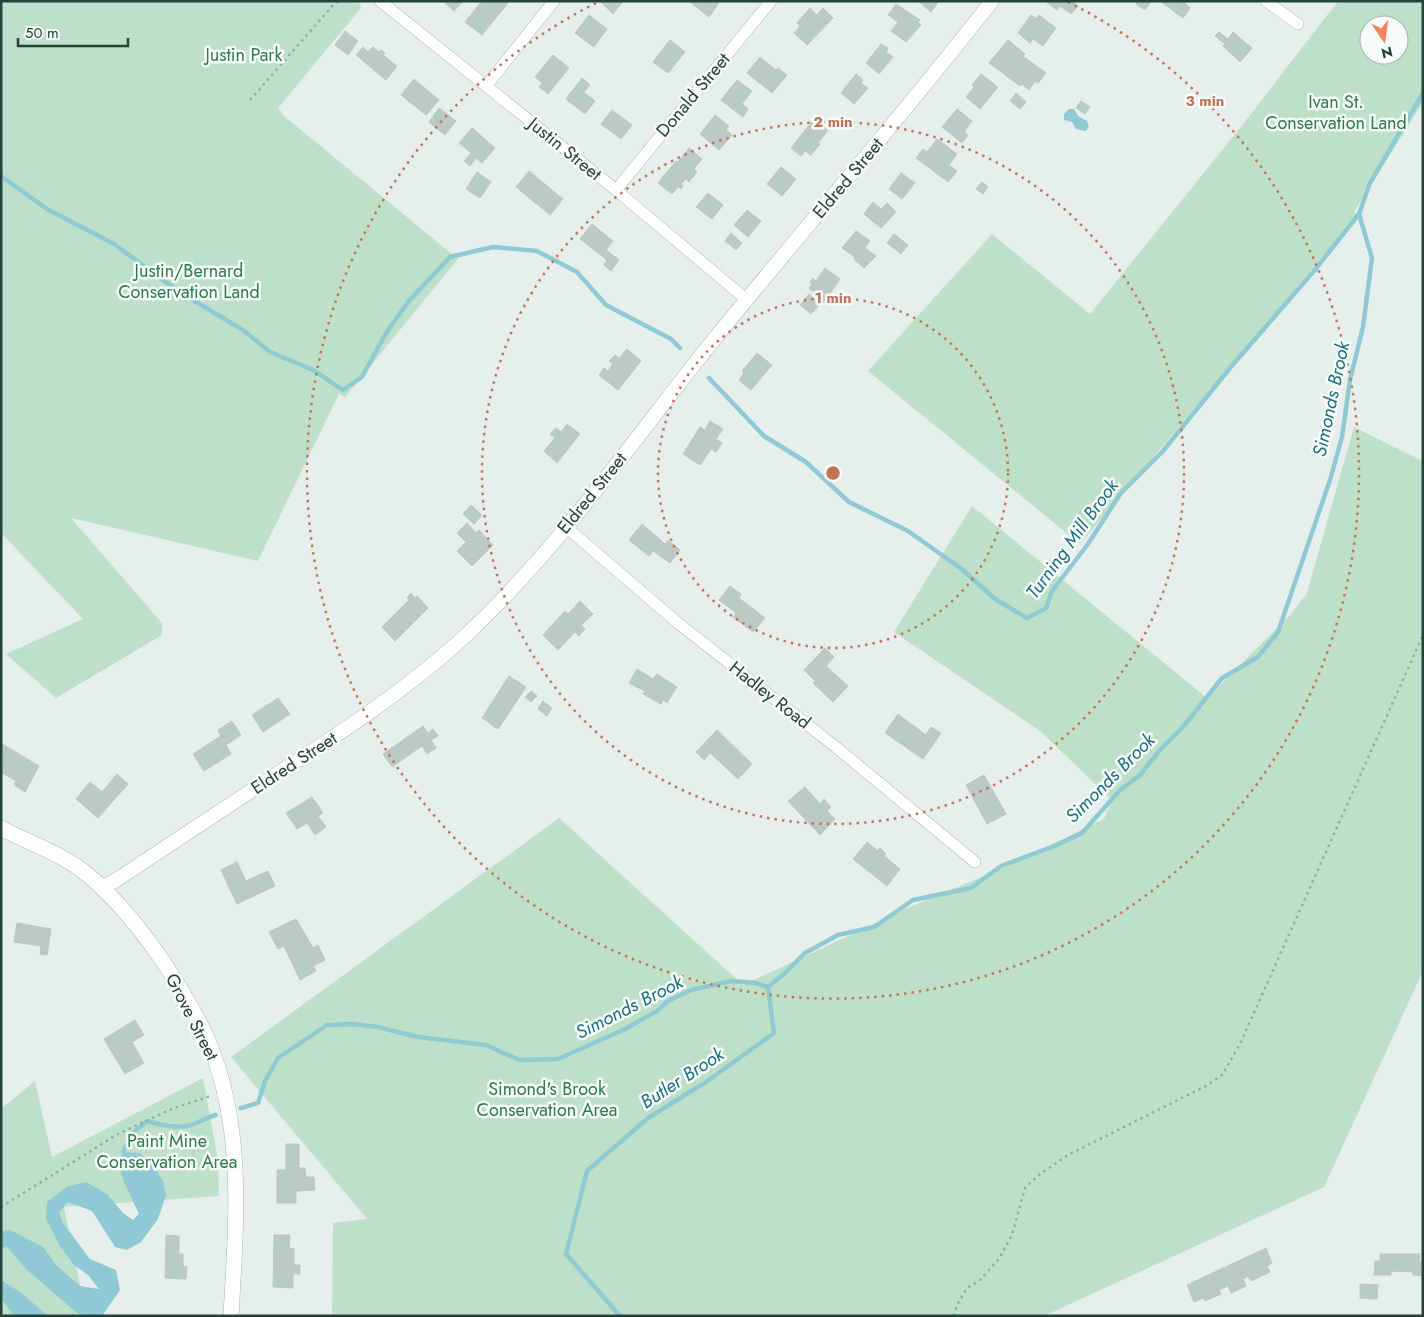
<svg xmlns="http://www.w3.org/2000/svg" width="1424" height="1317" font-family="Jost,sans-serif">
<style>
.green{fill:#bfe0c8;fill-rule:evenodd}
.water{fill:#8ec9d4}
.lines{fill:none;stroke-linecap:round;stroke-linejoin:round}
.stream{stroke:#8ec9d4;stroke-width:4.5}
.building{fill:#bbcac4;stroke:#b8c9c2}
.minor-casing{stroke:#a8b8b2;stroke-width:12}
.tertiary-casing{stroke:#a8b8b2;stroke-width:15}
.secondary-casing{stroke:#a4bbb3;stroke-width:16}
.path{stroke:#86b3a5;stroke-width:2.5;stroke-dasharray:2.5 4;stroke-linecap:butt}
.minor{stroke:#fff;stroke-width:11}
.tertiary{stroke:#fff;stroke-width:14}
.secondary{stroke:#fff;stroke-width:15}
.ring{fill:none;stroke:#c07456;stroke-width:2.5;stroke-dasharray:2.5 5}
.labels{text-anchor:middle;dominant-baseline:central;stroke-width:5;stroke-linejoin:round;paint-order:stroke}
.park-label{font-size:18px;fill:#2d7a4b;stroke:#f7fbf9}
.street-label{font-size:18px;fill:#24423a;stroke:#f7fbf9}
.water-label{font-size:19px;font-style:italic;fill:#1c6f80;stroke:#f7fbf9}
.centre{fill:#c07456;stroke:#f7fbf9;stroke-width:2.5}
.ring-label{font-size:15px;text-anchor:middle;font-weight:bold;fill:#c07456;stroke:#f7fbf9;stroke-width:5;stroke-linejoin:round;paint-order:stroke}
</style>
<rect width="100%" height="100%" fill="#e6efeb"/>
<path class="green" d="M1,1H359L361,8L278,108L284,116L458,259L345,397L339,394L258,561L71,518L162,623V635L56,698L6,654L83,619L1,533Z
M1338,1H1423V102L1354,212L1358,215L1080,544L868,371L992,234L1090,314L1244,123ZM1369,25H1399V55H1369Z
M1354,427L1423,461V971L1324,1187L1044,1316H332L333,1223L367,1219L231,1057L559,818L743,985L910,907L1003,868L1104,819L1112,800L1040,731L894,632L972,506L1207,698L1291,614L1307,593Z
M203,1078L218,1160L219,1196L64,1207L82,1294L81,1316H1V1109L35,1081L52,1157Z"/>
<path class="water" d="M1069,109H1074L1078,116L1087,121L1089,127L1085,131L1076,129L1072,122L1064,120V114Z
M123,1152L140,1153L155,1168L163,1181L166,1195L158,1219L141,1242L127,1250L115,1247L92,1211L68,1202L59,1213L63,1223L90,1259L116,1270L120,1290L102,1316H84L76,1312L26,1269L7,1247L1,1248V1231L10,1230L43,1247L57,1266L80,1286L99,1289L88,1275L74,1265L60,1246L46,1219L47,1202L68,1186L86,1182L107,1194L123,1213L133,1220L139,1214L124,1182L117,1162Z
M1,1280L20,1292L48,1316H14L1,1298Z"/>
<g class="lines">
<path class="stream" d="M1,176L47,209L114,244L181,293L243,330L270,352L313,370L343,390L362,377L386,333L408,302L450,257L493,247L537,251L577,272L606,305L671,339L680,348
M709,378L764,436L806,462L849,502L908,531L963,570L995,599L1027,618L1046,608L1052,591L1088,544L1121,493L1163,451L1230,368L1314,271L1359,214
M241,1108L258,1103L265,1081L278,1058L327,1025L353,1024L378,1027L418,1037L486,1045L519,1060L558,1059L623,1030L657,1011L668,1001L691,990L732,981L755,983L768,987L784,974L805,953L838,935L874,927L913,900L971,888L1001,866L1057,845L1082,833L1120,790L1139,776L1160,750L1183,727L1222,678L1258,657L1278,632L1330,480L1342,437L1350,380L1363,327L1372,258L1359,214L1370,183L1423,93
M126,1156L123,1152L134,1132L147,1121C161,1125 176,1129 190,1125C199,1123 207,1117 216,1115
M620,1316L566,1254L587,1171L648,1118L706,1082L774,1033L768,987"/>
</g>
<path class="building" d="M443,1H463L454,11Z
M482,1H506L508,3L482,35L465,22Z
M600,1H623L613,14Z
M692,1H720L709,17L691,3Z
M918,1H939L931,12Z
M1045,1H1071L1078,6L1071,14L1060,6L1057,10Z
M1138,1H1151L1145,10L1136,4Z
M1160,1H1183L1190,8L1183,18Z
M896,4L920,20L918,22L921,25L906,42L891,31L898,22L888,15Z
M810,8L817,15L823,8L833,18L807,45L794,33L800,26L797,23Z
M589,15L607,29L594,47L575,33Z
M1031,15L1036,19L1039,15L1056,28L1043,46L1033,39L1030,43L1018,33Z
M345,31L358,41L348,55L335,45Z
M1219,32L1228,39L1233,32L1252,48L1240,62L1223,46L1225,44L1215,36Z
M670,40L685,52L668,73L653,62Z
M1008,40L1025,54L1023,56L1046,73L1038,83L1035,81L1029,90L1022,84L1020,86L989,63Z
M881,44L888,48L886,52L893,57L879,74L866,63Z
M363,47L368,52L373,47L379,52L381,50L385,53L383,55L397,66L386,80L356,55Z
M553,55L569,68L548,94L539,87L542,83L535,77Z
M760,57L776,70L778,68L787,75L772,93L747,73Z
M856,74L863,80L861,83L868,88L854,104L841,93Z
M981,74L998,87L980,109L966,97L974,87L972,85Z
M582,78L590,85L584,92L595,101L585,114L566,99Z
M414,79L439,100L426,115L401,95Z
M737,80L752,91L742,104L748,109L743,117L721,100Z
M1016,93L1026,102L1020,109L1010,101Z
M1081,101L1090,107L1085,114L1076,108Z
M439,108L456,121L445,135L429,122Z
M957,109L972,121L964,132L968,135L962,143L942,127Z
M612,110L632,125L621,139L601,124Z
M715,115L729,126L726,130L732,135L719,150L700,134Z
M814,119L828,130L818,143L820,144L811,155L805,151L801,156L791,148Z
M472,128L495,148L482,163L476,158L470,166L464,161L471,153L459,143Z
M937,139L957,154L949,165L957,171L948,182L916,158L923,149L927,152Z
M689,148L702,159L694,169L697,172L689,182L686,179L681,184L683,186L681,189L678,187L672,194L658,183L676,161L677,163Z
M781,167L796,179L782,196L767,184Z
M529,171L563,199L550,215L516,187Z
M477,172L491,182L480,198L466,189Z
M901,173L915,183L902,199L889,189Z
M982,182L988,187L983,194L976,189Z
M708,193L723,205L712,219L696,207Z
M873,202L881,209L887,203L896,212L881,228L864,214Z
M747,210L761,221L748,237L734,225Z
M592,224L613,241L606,250L619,260L611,271L604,265L607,260L580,239Z
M856,231L870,241L865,248L876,256L864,268L854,259L855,257L842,248Z
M731,233L742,243L736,250L725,241Z
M894,234L908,245L901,254L887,243Z
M825,268L840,279L824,302L809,288L812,284L810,282L813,278L816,281Z
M809,294L820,304L811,314L800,305Z
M627,349L641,361L618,390L599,375L604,368L608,371L613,364L609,361L615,355L619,358Z
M757,353L772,365L751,390L739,380L744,373L742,371Z
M710,421L723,429L716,439L722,443L716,452L711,449L700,465L683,454L700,427L705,430Z
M567,424L580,434L557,463L544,451L555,438L550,434L556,428L561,432Z
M471,505L482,515L474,524L463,514Z
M467,523L476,533L479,530L493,545L472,566L457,551L466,542L457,533Z
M642,524L665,544L668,540L680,550L670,563L653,551L649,556L629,540Z
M730,586L741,594L739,598L765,618L753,632L733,617L736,613L719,600Z
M411,593L415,598L417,596L428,608L395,641L382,627L409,600L407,598Z
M580,601L593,614L581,625L585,629L579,636L575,632L558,650L543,635L565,611L568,614Z
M825,648L834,657L826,666L848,686L833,702L813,683L815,681L804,670Z
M637,669L653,679L657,674L677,687L667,703L663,700L661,704L643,694L645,691L629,683Z
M509,676L526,687L498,729L482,718Z
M531,691L537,696L531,702L525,697Z
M278,698L290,714L263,732L252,715Z
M543,701L552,708L547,716L538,709Z
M898,714L926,735L931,727L941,733L923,759L885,733Z
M232,721L241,735L226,745L231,754L204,771L193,754L221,736L218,730Z
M423,726L428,733L433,729L438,736L431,740L436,748L427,754L422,746L392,767L383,754Z
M717,730L752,764L738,779L710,753L704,760L696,752Z
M2,744L39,766L25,792L14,785L16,781L1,772Z
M117,774L128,784L98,818L76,799L90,782L102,792Z
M984,775L1006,814L987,824L966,785Z
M805,787L820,804L824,799L831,807L827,811L835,819L820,835L788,801Z
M312,797L323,813L318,816L326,827L315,835L307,823L297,829L286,813Z
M867,842L878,851L880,848L886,854L884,856L900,869L887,886L853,859Z
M237,862L246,881L268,871L275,886L237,904L221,870Z
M296,919L313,948L318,945L325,960L313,966L316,971L300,980L284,946L278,949L269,932Z
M17,923L51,929L47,955L40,954L41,946L14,942Z
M135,1020L144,1035L132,1042L144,1063L125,1074L104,1039Z
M286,1144H299V1168H305L306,1177H314L315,1190L296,1191V1203H277V1170H286Z
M166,1235L179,1236V1254H183V1266L187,1267L186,1279L165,1278Z
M274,1235H290L289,1248L294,1249V1265H300V1274H293V1288L273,1287Z
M1266,1248L1272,1263L1267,1266L1270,1272L1251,1281L1248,1276L1243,1279L1246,1286L1231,1293L1228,1286L1219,1290L1221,1294L1205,1301L1203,1298L1194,1302L1187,1285Z
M1380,1254H1420L1419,1262H1423V1276L1413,1275V1272L1391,1271V1275H1374L1375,1261H1380Z
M1360,1284L1378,1285L1377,1299L1360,1298Z"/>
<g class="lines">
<g class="minor-casing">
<path id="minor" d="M380,1L616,190L747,300
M1266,1L1298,24
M487,85L554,1
M616,190L771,1
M566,527L678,623L837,748L975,862"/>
</g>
<g class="tertiary-casing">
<path id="tertiary" d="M102,887L113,882C162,850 211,817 260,785C331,739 402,694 464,637C560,548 634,438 716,337C807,225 903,115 992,1"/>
</g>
<g class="secondary-casing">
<path id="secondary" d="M1,828C27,842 55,851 79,868C111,892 137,924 160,957C178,984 196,1012 209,1043C245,1130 236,1224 231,1316"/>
</g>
<path class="path" d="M250,100L335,3L339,1
M1,1207L118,1134L174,1108L211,1096
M954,1316L957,1305L967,1288L980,1280L999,1259L1012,1235L1025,1188L1040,1174L1068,1155L1206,1086L1222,1075L1240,1044L1423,635"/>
<use href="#minor" class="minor"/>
<use href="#tertiary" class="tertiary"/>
<use href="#secondary" class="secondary"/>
</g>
<g class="ring">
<circle cx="833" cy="473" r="175"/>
<circle cx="833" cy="473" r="351"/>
<path d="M1068 2A526 526 0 1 1 598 2"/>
</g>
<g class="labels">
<g class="park-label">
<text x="244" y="55">Justin Park</text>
<text x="1336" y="102">Ivan St.<tspan x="1336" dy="21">Conservation Land</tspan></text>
<text x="189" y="271">Justin/Bernard<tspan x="189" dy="21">Conservation Land</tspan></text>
<text x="547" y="1089">Simond's Brook<tspan x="547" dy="21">Conservation Area</tspan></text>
<text x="167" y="1141">Paint Mine<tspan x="167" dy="21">Conservation Area</tspan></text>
</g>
<g class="street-label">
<text transform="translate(693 95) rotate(-50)">Donald Street</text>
<text transform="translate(565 149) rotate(39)">Justin Street</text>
<text transform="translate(848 178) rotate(-50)">Eldred Street</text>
<text transform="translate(592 493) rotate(-51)">Eldred Street</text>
<text transform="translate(770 695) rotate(38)">Hadley Road</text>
<text transform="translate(294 763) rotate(-33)">Eldred Street</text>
<text transform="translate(192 1017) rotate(63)">Grove Street</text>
</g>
<g class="water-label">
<text transform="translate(1331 399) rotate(-78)">Simonds Brook</text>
<text transform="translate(1072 539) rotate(-54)">Turning Mill Brook</text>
<text transform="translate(1110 778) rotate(-45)">Simonds Brook</text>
<text transform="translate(629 1007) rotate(-27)">Simonds Brook</text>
<text transform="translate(682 1078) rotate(-33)">Butler Brook</text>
</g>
</g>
<circle cx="833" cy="473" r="8" class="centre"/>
<g class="ring-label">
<text x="1205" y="106">3 min</text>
<text x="833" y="127">2 min</text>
<text x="833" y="303">1 min</text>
</g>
<rect width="1424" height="1317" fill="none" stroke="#24423a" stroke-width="5"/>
<g transform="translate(1384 40) rotate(167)"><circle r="24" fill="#f7fbf9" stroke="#a3b1ad"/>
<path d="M0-4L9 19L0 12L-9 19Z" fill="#f4845f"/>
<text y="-8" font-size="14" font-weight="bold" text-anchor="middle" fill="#24423a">N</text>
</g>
<path d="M18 38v8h110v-8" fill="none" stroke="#24423a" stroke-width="2.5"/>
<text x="25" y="38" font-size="15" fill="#24423a" stroke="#f7fbf9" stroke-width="4" paint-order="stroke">50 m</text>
</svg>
